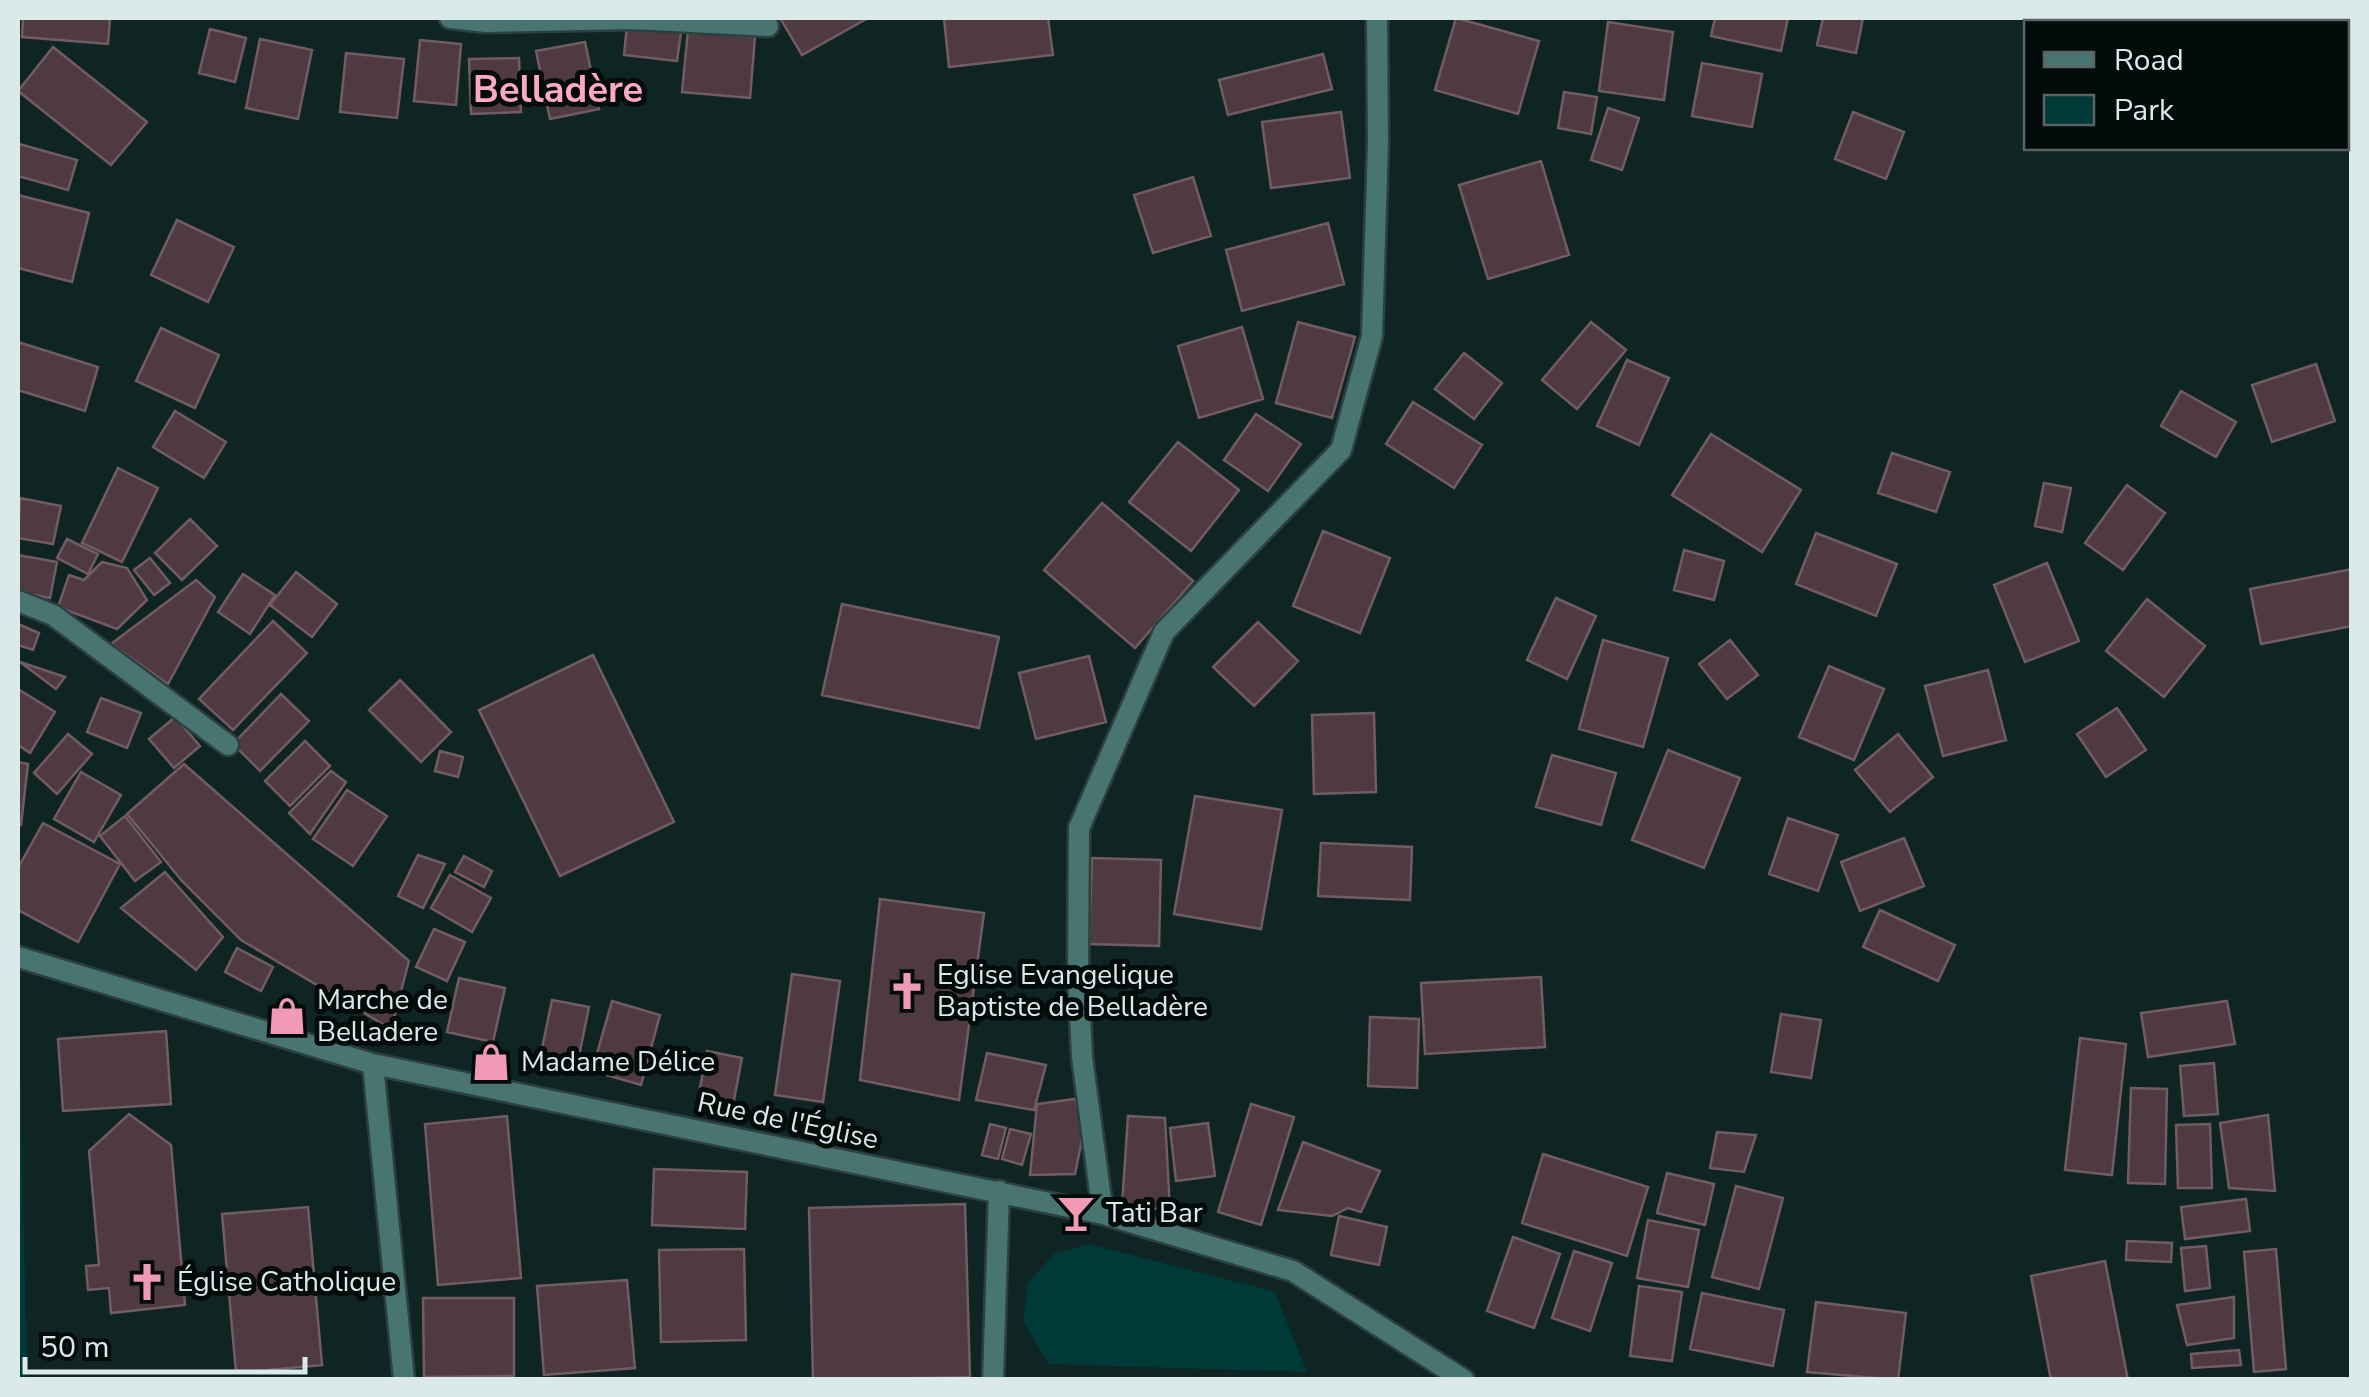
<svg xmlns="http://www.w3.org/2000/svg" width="2369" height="1397" font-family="'Nunito Sans',sans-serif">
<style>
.green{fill:#003a38}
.building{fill:#4e3a40;stroke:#725c62;stroke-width:2.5}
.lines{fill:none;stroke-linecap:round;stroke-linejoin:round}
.minor-casing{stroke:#2b403f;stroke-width:25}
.minor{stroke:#487572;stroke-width:20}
.labels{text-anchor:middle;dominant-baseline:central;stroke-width:10;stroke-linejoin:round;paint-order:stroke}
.poi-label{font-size:28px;fill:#dbe9e8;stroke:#040c0b;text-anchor:start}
.street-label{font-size:28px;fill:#dbe9e8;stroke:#040c0b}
.district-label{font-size:38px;font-weight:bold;fill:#fcaac3;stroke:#040c0b}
</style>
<rect width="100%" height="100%" fill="#0e2523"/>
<path class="green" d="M18,970L27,1379V1380L18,1379Z
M1090,1244L1275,1292L1307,1372L1049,1364L1023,1321L1028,1283L1054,1254Z"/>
<path class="building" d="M23,18H110L108,44L22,37Z
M780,18H868L802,55Z
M944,18H1048L1053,55L949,67Z
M1456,18L1539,41L1518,114L1435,90Z
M1715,18H1788L1781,51L1711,36Z
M1823,18H1863L1856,53L1817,45Z
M1608,22L1673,32L1664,100L1599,91Z
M627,25L681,32L677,61L624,55Z
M210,29L246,38L235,82L199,73Z
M688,30L755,37L750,98L682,92Z
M260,39L312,50L298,119L246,108Z
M420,40L461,44L456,105L414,101Z
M585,42L599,109L550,119L536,51Z
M53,47L147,122L111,165L18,91Z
M346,53L404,59L397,118L340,112Z
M1323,54L1332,89L1228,115L1219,80Z
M519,58L521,112L471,114L469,59Z
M1702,63L1762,74L1752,127L1692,116Z
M1564,92L1597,97L1591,134L1558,128Z
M1608,108L1639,118L1622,170L1591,160Z
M1341,112L1350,178L1271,188L1262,122Z
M1853,112L1904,132L1886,179L1835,159Z
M19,144L77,160L68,190L18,176Z
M1541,161L1569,255L1488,279L1459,185Z
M1193,177L1211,236L1153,253L1134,195Z
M18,195L89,213L72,282L18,268Z
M177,220L234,247L208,302L151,275Z
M1328,223L1344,284L1242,311L1226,250Z
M1298,322L1355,337L1332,418L1276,403Z
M1591,322L1626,350L1577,409L1542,380Z
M1242,327L1263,399L1199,418L1178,346Z
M161,328L219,355L195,408L136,381Z
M18,342L98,367L85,411L18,390Z
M1464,353L1502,383L1474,419L1435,389Z
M1627,360L1669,378L1639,445L1597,426Z
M2316,364L2335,421L2272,442L2252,385Z
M2181,391L2236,422L2216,457L2161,426Z
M1413,402L1482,445L1454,488L1386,444Z
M175,411L226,442L204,478L153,447Z
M1256,414L1301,444L1268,491L1224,460Z
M1711,434L1801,490L1762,552L1672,495Z
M1178,442L1239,490L1191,551L1129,502Z
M1892,453L1950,472L1936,512L1878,493Z
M118,468L158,488L122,562L82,543Z
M2044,483L2071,488L2062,532L2035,526Z
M2127,485L2165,513L2123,570L2085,543Z
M20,498L61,506L53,544L18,538Z
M1102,503L1193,581L1135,648L1044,570Z
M190,519L217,546L182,580L155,553Z
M1323,531L1390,558L1360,633L1293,606Z
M1816,533L1897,564L1876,616L1796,584Z
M67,539L98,554L88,574L57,558Z
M1684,550L1724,561L1714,600L1674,590Z
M18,555L57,562L50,598L18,592Z
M150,558L170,583L154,595L134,570Z
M102,562L127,568L147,600L117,629L58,607L69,575L84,580Z
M2047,563L2079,641L2025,662L1994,585Z
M2352,569V626L2261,644L2250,589Z
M296,572L337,604L312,637L270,605Z
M243,574L275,595L250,634L218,612Z
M196,580L215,597L168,684L111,644Z
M1556,598L1596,616L1567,679L1527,660Z
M2147,599L2205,646L2164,697L2106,651Z
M842,604L999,637L979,728L822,695Z
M273,621L307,653L233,730L199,699Z
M1258,622L1298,661L1254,706L1213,667Z
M18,624L39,633L33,650L18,645Z
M1603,640L1668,658L1643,747L1579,729Z
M1730,640L1758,675L1727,699L1699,664Z
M593,655L674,822L560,876L479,710Z
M1089,656L1106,722L1036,739L1019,673Z
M20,662L65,677L56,689Z
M1829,666L1884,689L1854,760L1799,737Z
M1988,670L2006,740L1943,756L1925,686Z
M400,680L451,732L421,762L369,710Z
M18,689L55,712L30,753L18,745Z
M281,694L309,721L260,771L233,744Z
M101,698L141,713L127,748L87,732Z
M2117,708L2146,750L2106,777L2077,734Z
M1374,713L1376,792L1314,794L1312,715Z
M175,717L200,746L174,768L149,739Z
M68,734L92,754L57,794L34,773Z
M1898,734L1933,777L1890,812L1855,770Z
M305,741L330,766L290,806L265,781Z
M1668,750L1740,778L1704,868L1632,840Z
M440,751L463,757L458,777L435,771Z
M1552,755L1616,773L1601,825L1536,807Z
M18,762L28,764L21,825H18Z
M184,764L409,961L391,1029L241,940L182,881L127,814Z
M331,771L346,782L310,834L289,813Z
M81,772L121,795L94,842L54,819Z
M347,790L387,816L353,866L313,839Z
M1195,796L1282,810L1261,929L1174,914Z
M125,816L161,862L135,881L100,836Z
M1788,818L1838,835L1818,891L1769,874Z
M43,823L120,864L78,942L18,910V868Z
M1904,838L1924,886L1860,911L1841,862Z
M1321,843L1412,847L1410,900L1318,896Z
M418,855L445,864L423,908L398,896Z
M464,856L492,871L484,887L455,872Z
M1092,858L1161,860L1159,946L1089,944Z
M165,872L223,937L196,970L121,908Z
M450,875L491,898L472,932L431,908Z
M880,899L984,913L959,1100L860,1080Z
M1880,910L1955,945L1938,981L1863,947Z
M434,929L465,942L447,981L416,967Z
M237,948L273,967L261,991L225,972Z
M792,974L840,981L823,1102L775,1095Z
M1541,977L1545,1047L1425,1054L1421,983Z
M459,978L505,988L493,1042L447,1032Z
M552,1000L589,1007L576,1071L539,1063Z
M612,1001L660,1015L641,1085L592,1071Z
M2227,1001L2235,1044L2148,1057L2141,1013Z
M1781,1014L1821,1020L1811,1078L1771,1072Z
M1370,1017L1419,1019L1417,1088L1368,1086Z
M166,1031L171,1104L63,1111L58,1039Z
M2080,1038L2126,1044L2112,1175L2065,1170Z
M707,1051L742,1058L733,1105L698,1098Z
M987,1053L1046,1065L1034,1110L976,1100Z
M2214,1063L2218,1114L2184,1116L2180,1066Z
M2131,1088L2167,1089L2165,1184L2128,1183Z
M1075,1099L1084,1130L1075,1174L1030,1175L1037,1104Z
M1251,1104L1294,1117L1261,1225L1218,1212Z
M129,1114L171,1145L185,1305L111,1313L109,1288L88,1290L86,1266L99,1265L89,1151Z
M2268,1115L2275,1191L2229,1188L2220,1123Z
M507,1116L521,1278L438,1285L425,1124Z
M1128,1116L1165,1118L1170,1210L1122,1206Z
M1208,1123L1215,1176L1176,1181L1170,1128Z
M990,1124L1006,1128L998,1159L982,1155Z
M2210,1124L2212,1188H2178L2176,1125Z
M1010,1129L1031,1134L1022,1165L1002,1159Z
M1717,1132L1756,1135L1744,1172L1710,1168Z
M1303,1142L1380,1171L1361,1212L1348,1208L1332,1216L1278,1210Z
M1543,1154L1648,1187L1627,1256L1522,1223Z
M654,1169L747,1172L745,1229L652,1225Z
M1667,1173L1714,1184L1705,1225L1657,1213Z
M1736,1186L1783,1198L1759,1289L1712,1277Z
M2246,1199L2250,1231L2185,1239L2181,1207Z
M965,1204L970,1377L813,1380L809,1208Z
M308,1207L322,1365L236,1373L222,1214Z
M1339,1216L1387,1227L1379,1265L1331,1255Z
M1648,1220L1699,1230L1688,1287L1637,1278Z
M1513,1237L1560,1254L1534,1328L1487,1311Z
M2127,1241L2172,1243L2171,1262L2126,1260Z
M2206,1246L2210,1288L2185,1291L2181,1248Z
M744,1249L746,1340L661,1342L659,1250Z
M2276,1249L2286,1369L2254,1372L2244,1252Z
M1574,1251L1612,1263L1590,1331L1552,1318Z
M2105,1261L2128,1380H2051L2031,1276Z
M627,1280L635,1368L544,1375L537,1286Z
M1639,1286L1682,1292L1672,1361L1630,1356Z
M1702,1293L1784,1310L1773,1366L1690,1349Z
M2234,1297V1338L2187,1345L2177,1305Z
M423,1298H514V1376L424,1377Z
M1816,1302L1906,1313L1898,1380L1807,1372Z
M2239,1350L2241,1365L2192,1368L2191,1354Z"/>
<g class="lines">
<g class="minor-casing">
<path id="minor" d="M450,18L486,22L633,19L768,26
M2205,18L2207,22
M18,601L53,615L228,745
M18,957L373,1064L1103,1214L1293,1271L1464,1380
M373,1064L404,1380
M1103,1214L1082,1057L1078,972L1079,828L1164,632L1341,450L1372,336L1378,142L1377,18
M993,1380L999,1191"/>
</g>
<use href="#minor" class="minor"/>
</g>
<defs>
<g id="church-bare" transform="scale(3)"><path d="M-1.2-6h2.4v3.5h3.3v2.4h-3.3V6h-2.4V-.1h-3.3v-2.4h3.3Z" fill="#f09ab5" stroke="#040c0b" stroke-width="2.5" paint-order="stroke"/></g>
<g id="shop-bare" transform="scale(3)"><path d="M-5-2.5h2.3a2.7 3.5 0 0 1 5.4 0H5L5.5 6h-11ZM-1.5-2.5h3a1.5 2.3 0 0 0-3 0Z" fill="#f09ab5" stroke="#040c0b" stroke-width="2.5" paint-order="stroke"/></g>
<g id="bar-bare" transform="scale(3)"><path d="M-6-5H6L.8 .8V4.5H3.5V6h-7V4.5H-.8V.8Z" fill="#f09ab5" stroke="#040c0b" stroke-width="2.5" paint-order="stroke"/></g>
</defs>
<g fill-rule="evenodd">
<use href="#church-bare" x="907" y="991"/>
<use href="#shop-bare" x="287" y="1016"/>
<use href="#shop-bare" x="491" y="1062"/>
<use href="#bar-bare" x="1076" y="1213"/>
<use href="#church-bare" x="147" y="1282"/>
</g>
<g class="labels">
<g class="poi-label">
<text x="937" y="975">Eglise Evangelique<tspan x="937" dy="32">Baptiste de Belladère</tspan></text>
<text x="317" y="1000">Marche de<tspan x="317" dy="32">Belladere</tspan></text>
<text x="521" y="1062">Madame Délice</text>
<text x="1106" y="1213">Tati Bar</text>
<text x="177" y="1282">Église Catholique</text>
</g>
<g class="street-label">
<text transform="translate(788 1121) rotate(12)">Rue de l'Église</text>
</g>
<g class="district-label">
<text x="558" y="89">Belladère</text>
</g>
</g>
<rect width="2369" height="1397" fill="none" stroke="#dbe9e8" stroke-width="40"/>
<rect x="2024" y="20" width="325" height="130" fill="#040c0b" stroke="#5a6463" stroke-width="2.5"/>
<rect x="2044" y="52" width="50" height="15" fill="#487572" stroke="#5a6463" stroke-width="2.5"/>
<text x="2114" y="70" font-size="30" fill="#dbe9e8">Road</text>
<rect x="2044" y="95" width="50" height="30" fill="#003a38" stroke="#5a6463" stroke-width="2.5"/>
<text x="2114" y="120" font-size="30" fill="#dbe9e8">Park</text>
<path d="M25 1357v15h280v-15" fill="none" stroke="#dbe9e8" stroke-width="5"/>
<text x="40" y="1357" font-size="30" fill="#dbe9e8" stroke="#040c0b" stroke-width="8" paint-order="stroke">50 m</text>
</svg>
